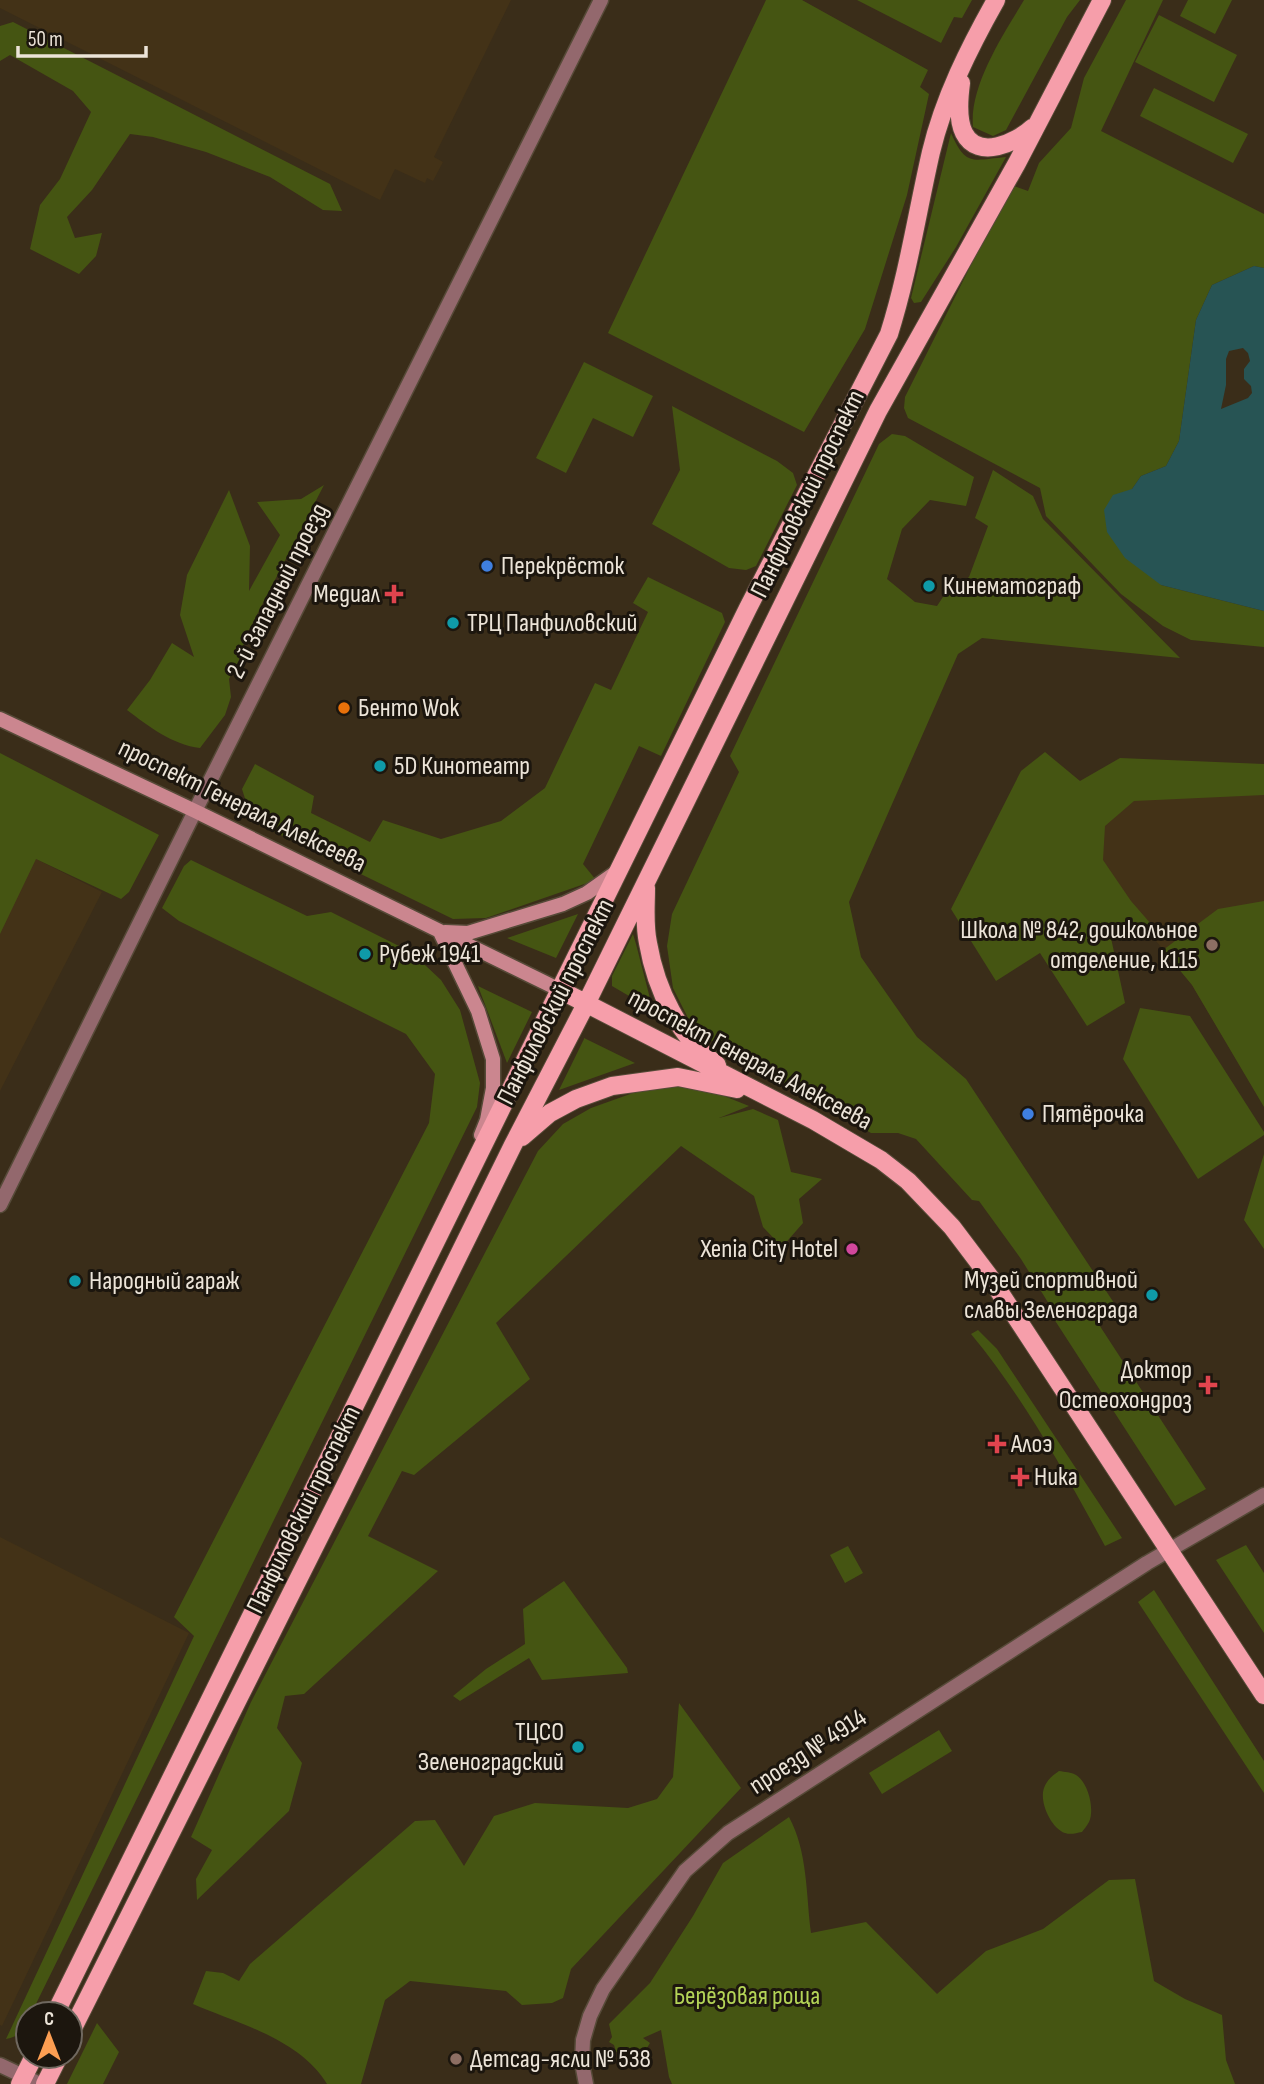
<svg xmlns="http://www.w3.org/2000/svg" width="1264" height="2084" font-family="'Sofia Sans Condensed',sans-serif">
<style>
.built{fill:#433217}
.green{fill:#455512}
.water{fill:#275454;fill-rule:evenodd}
.lines{fill:none;stroke-linecap:round;stroke-linejoin:round}
.minor-casing{stroke:#564a38;stroke-width:17}
.tertiary-casing{stroke:#564a38;stroke-width:17}
.secondary-casing{stroke:#564a38;stroke-width:17}
.primary-casing{stroke:#564a38;stroke-width:20}
.minor{stroke:#93686d;stroke-width:14}
.tertiary{stroke:#93686d;stroke-width:14}
.secondary{stroke:#cb868f;stroke-width:14}
.primary{stroke:#f69eaa;stroke-width:18}
.shop-dot{fill:#3f7fe0;stroke:#1c160e;stroke-width:2.5}
.culture-dot{fill:#0f9aa8;stroke:#1c160e;stroke-width:2.5}
.health-dot{fill:#e0444e;stroke:#1c160e;stroke-width:2.5}
.food-dot{fill:#e8710a;stroke:#1c160e;stroke-width:2.5}
.education-dot{fill:#8d6e63;stroke:#1c160e;stroke-width:2.5}
.hotel-dot{fill:#d1479c;stroke:#1c160e;stroke-width:2.5}
.labels{text-anchor:middle;dominant-baseline:central;stroke-width:6;stroke-linejoin:round;paint-order:stroke}
.street-label{font-size:26px;fill:#ece4d8;stroke:#1c160e}
.poi-label{font-size:26px;fill:#ece4d8;stroke:#1c160e;text-anchor:start}
.park-label{font-size:26px;fill:#b4d457;stroke:#1c160e}
</style>
<rect width="100%" height="100%" fill="#3a2d19"/>
<path class="built" d="M0,0H511L434,157L443,162L433,181L427,178L425,183L395,169L380,200L0,8Z
M1264,777V1106L1192,985L1081,849L1109,782Z
M0,841L102,892L0,1091Z
M0,1537L189,1633L2,2026L0,2025Z"/>
<path class="green" d="M766,0H802L928,70L920,87L929,94L907,195L865,329L804,432L608,333Z
M857,0H972L962,18L954,17L941,43Z
M1024,0H1080L1067,17L1006,130L993,136L973,127C969,86 1003,35 1024,0Z
M1126,0H1163L1101,131L1264,214V268L1254,266L1212,285L1196,320L1179,441L1166,466L1141,476L1132,489L1161,585L1264,611V647L1191,640L1163,626L1121,594L1046,516L1040,488L908,418L904,408L905,397L1011,185L1028,191L1039,163L1071,128L1084,78Z
M1188,0H1232L1215,34L1180,16Z
M1159,15L1237,55L1214,102L1135,62Z
M13,22L330,184L342,211L323,210L270,177L206,152L153,137L130,134L92,190L67,217L75,238L102,233L96,256L79,274L30,249L40,205L60,179L91,112L73,91L10,55L0,61V26Z
M1154,88L1248,134L1233,163L1140,116Z
M951,133C966,167 972,160 1006,157L956,247L921,302L914,303L911,298Z
M584,362L653,396L633,437L593,418L566,473L536,458Z
M672,406L777,461L793,473L797,485L756,566L746,570L729,568L652,524L680,470Z
M892,434L905,436L974,477L966,506L930,500L902,529L887,579L915,602L937,606L945,594L969,577L988,526L975,518L993,470L1033,496L1043,519L1180,658L982,638L958,654L849,902L861,957L917,1037L966,1079L1114,1303L1094,1317L1206,1489L1175,1506L1054,1319V1312L1021,1259L979,1201L972,1200L916,1139L898,1133H871L757,1068L734,1058L692,1026L673,988L667,946L672,914L739,772L730,756L879,444Z
M324,485L246,636L239,660L229,679L231,697L225,715L200,748C173,745 148,726 127,710L150,680L172,643L194,657L180,615L187,575L229,490L250,546L249,591L280,535L257,502L301,499Z
M648,577L722,613L725,622L661,756L639,746L583,864L596,880L486,918L453,919L252,821L242,789L255,764L314,796L311,813L370,842L383,820L441,839L501,821L545,788L595,683L611,690L648,612L633,603Z
M1045,752L1080,781L1120,758L1264,764V795L1134,801L1105,826L1103,860L1131,901L1151,924L1111,938L1125,1003L1087,1026L1040,953L996,981L951,909L1021,771Z
M0,753L159,835L129,892L121,899L36,859L0,934Z
M191,860L307,916L331,912L411,952L441,980L460,1010L480,1083L477,1107L31,2014H28C28,2028 19,2037 6,2039L194,1636L174,1617L429,1123L435,1074L406,1034L179,921L162,908L184,866Z
M1264,901V1107L1192,985L1163,950L1218,909Z
M578,914L556,958L507,938Z
M633,934L636,944L653,1010L612,986V976Z
M478,986L532,1012L507,1063Z
M1140,1008L1190,1016L1264,1132V1135L1198,1179L1123,1059Z
M584,1038L635,1063L559,1090L584,1039Z
M694,1084L749,1106L719,1118L753,1109L778,1120L791,1172L822,1179L799,1199L803,1223L782,1247L763,1227L754,1196L681,1146L496,1323L530,1379L414,1475L402,1471L368,1536L438,1571L304,1694L285,1696L277,1728L302,1763L289,1811L197,1900L196,1879L212,1850L191,1837L251,1702L538,1151L563,1124L591,1108L647,1088Z
M1264,1154V1249L1244,1220Z
M978,1330L997,1349L1122,1538L1105,1546C1065,1473 1024,1398 971,1334Z
M1246,1545L1264,1573V1633L1216,1560Z
M848,1546L863,1573L845,1583L830,1555Z
M564,1581L627,1668L628,1673L542,1680L529,1658L460,1701L453,1696L486,1669L525,1644L523,1609Z
M1154,1590L1264,1761V1793L1138,1602Z
M679,1703L741,1788L571,1969L563,1998L552,2003L522,2005L506,1991L410,1981L385,2000L361,2084H327C300,2039 239,2024 193,2004L206,1971L223,1973L239,1981L250,1964L415,1821L435,1820L464,1866L494,1816L535,1803L628,1808L657,1799L673,1777Z
M939,1730L952,1751L882,1794L869,1773Z
M1059,1771C1065,1772 1071,1772 1076,1775C1088,1782 1095,1809 1089,1822C1087,1826 1084,1829 1082,1832C1076,1833 1071,1835 1065,1833C1051,1828 1039,1802 1044,1788C1047,1780 1052,1776 1059,1771Z
M789,1817C808,1852 806,1895 811,1933L866,1922L937,1994L986,1951L1043,1929L1109,1880L1135,1879L1154,1981L1185,1999L1222,2015L1226,2060L1235,2084H672L669,2077L661,2030L643,2038L650,2043L639,2061L621,2049L616,2052L614,2045L609,2042L612,2037L609,2024L650,1983L693,1916L723,1863Z
M97,2023L119,2052L103,2084H67Z"/>
<path class="water" d="M1254,266L1264,268V611L1161,585L1125,558L1107,532L1104,510L1113,495L1132,489L1141,476L1166,466L1179,441L1196,320L1212,285ZM1243,348L1248,353L1250,361L1244,369V379L1251,386L1252,393L1248,398L1221,409L1226,385V359L1229,351Z"/>
<g class="lines">
<g class="minor-casing">
<path id="minor" d="M195,811L601,0
M586,2084L582,2063L583,2040L590,2016L603,1989L685,1871L728,1833L1147,1563L1264,1495"/>
</g>
<g class="tertiary-casing">
<path id="tertiary" d="M0,1205L195,811
M0,2065L40,2084"/>
</g>
<g class="secondary-casing">
<path id="secondary" d="M0,719L195,811L560,990
M440,932L478,1011L493,1059V1088L487,1120L481,1135
M445,932L468,933L563,904L587,893L618,871"/>
</g>
<g class="primary-casing">
<path id="primary" d="M961,83C959,98 957,119 964,133C978,161 1017,142 1032,128
M646,888C646,906 644,925 648,943C656,990 679,1037 717,1065
M560,990L813,1120L881,1160L908,1181L952,1227L989,1276L1264,1695
M522,1137L550,1113L576,1099L612,1086L678,1077L737,1089
M55,2014L748,608L889,334C908,274 917,213 931,152C944,98 969,48 996,0
M70,2034L342,1492L513,1145L586,1004L878,411L1017,163L1102,0
M20,2084L34,2056
M45,2084L59,2056"/>
</g>
<use href="#minor" class="minor"/>
<use href="#tertiary" class="tertiary"/>
<use href="#secondary" class="secondary"/>
<use href="#primary" class="primary"/>
</g>
<g class="shop-dot">
<circle cx="487" cy="566" r="7"/>
<circle cx="1028" cy="1114" r="7"/>
</g>
<g class="culture-dot">
<circle cx="929" cy="586" r="7"/>
<circle cx="453" cy="623" r="7"/>
<circle cx="380" cy="766" r="7"/>
<circle cx="365" cy="954" r="7"/>
<circle cx="75" cy="1281" r="7"/>
<circle cx="1152" cy="1295" r="7"/>
<circle cx="578" cy="1747" r="7"/>
</g>
<g class="health-dot">
<path d="M390.5 583.5h7v7h7v7h-7v7h-7v-7h-7v-7h7z"/>
<path d="M1204.5 1374.5h7v7h7v7h-7v7h-7v-7h-7v-7h7z"/>
<path d="M993.5 1433.5h7v7h7v7h-7v7h-7v-7h-7v-7h7z"/>
<path d="M1016.5 1466.5h7v7h7v7h-7v7h-7v-7h-7v-7h7z"/>
</g>
<circle class="food-dot" cx="344" cy="708" r="7"/>
<g class="education-dot">
<circle cx="1212" cy="945" r="7"/>
<circle cx="456" cy="2059" r="7"/>
</g>
<circle class="hotel-dot" cx="852" cy="1249" r="7"/>
<g class="labels">
<g class="street-label">
<text transform="translate(808 494) rotate(-64)">Панфиловский проспект</text>
<text transform="translate(278 591) rotate(-63)">2-й Западный проезд</text>
<text transform="translate(242 806) rotate(26)">проспект Генерала Алексеева</text>
<text transform="translate(556 1002) rotate(-63)">Панфиловский проспект</text>
<text transform="translate(750 1060) rotate(28)">проспект Генерала Алексеева</text>
<text transform="translate(304 1510) rotate(-64)">Панфиловский проспект</text>
<text transform="translate(808 1752) rotate(-33)">проезд № 4914</text>
</g>
<g class="poi-label">
<text x="501" y="566">Перекрёсток</text>
<text x="943" y="586">Кинематограф</text>
<text x="380" y="594" text-anchor="end">Медиал</text>
<text x="467" y="623">ТРЦ Панфиловский</text>
<text x="358" y="708">Бенто Wok</text>
<text x="394" y="766">5D Кинотеатр</text>
<text x="1198" y="930" text-anchor="end">Школа № 842, дошкольное<tspan x="1198" dy="30">отделение, к115</tspan></text>
<text x="379" y="954">Рубеж 1941</text>
<text x="1042" y="1114">Пятёрочка</text>
<text x="838" y="1249" text-anchor="end">Xenia City Hotel</text>
<text x="1138" y="1280" text-anchor="end">Музей спортивной<tspan x="1138" dy="30">славы Зеленограда</tspan></text>
<text x="89" y="1281">Народный гараж</text>
<text x="1192" y="1370" text-anchor="end">Доктор<tspan x="1192" dy="30">Остеохондроз</tspan></text>
<text x="1011" y="1444">Алоэ</text>
<text x="1034" y="1477">Ника</text>
<text x="564" y="1732" text-anchor="end">ТЦСО<tspan x="564" dy="30">Зеленоградский</tspan></text>
<text x="470" y="2059">Детсад-ясли № 538</text>
</g>
<g class="park-label">
<text x="747" y="1996">Берёзовая роща</text>
</g>
</g>
<g transform="translate(49 2035)"><circle r="33" fill="#1c160e" stroke="#6f685f" stroke-width="2"/>
<path d="M0-5L12 26L0 18L-12 26Z" fill="#fc9e52"/>
<text y="-10" font-size="19" font-weight="bold" text-anchor="middle" fill="#ece4d8">С</text>
</g>
<path d="M18 46v10h128v-10" fill="none" stroke="#ece4d8" stroke-width="3.5"/>
<text x="28" y="46" font-size="21" fill="#ece4d8" stroke="#1c160e" stroke-width="5" paint-order="stroke">50 m</text>
</svg>
